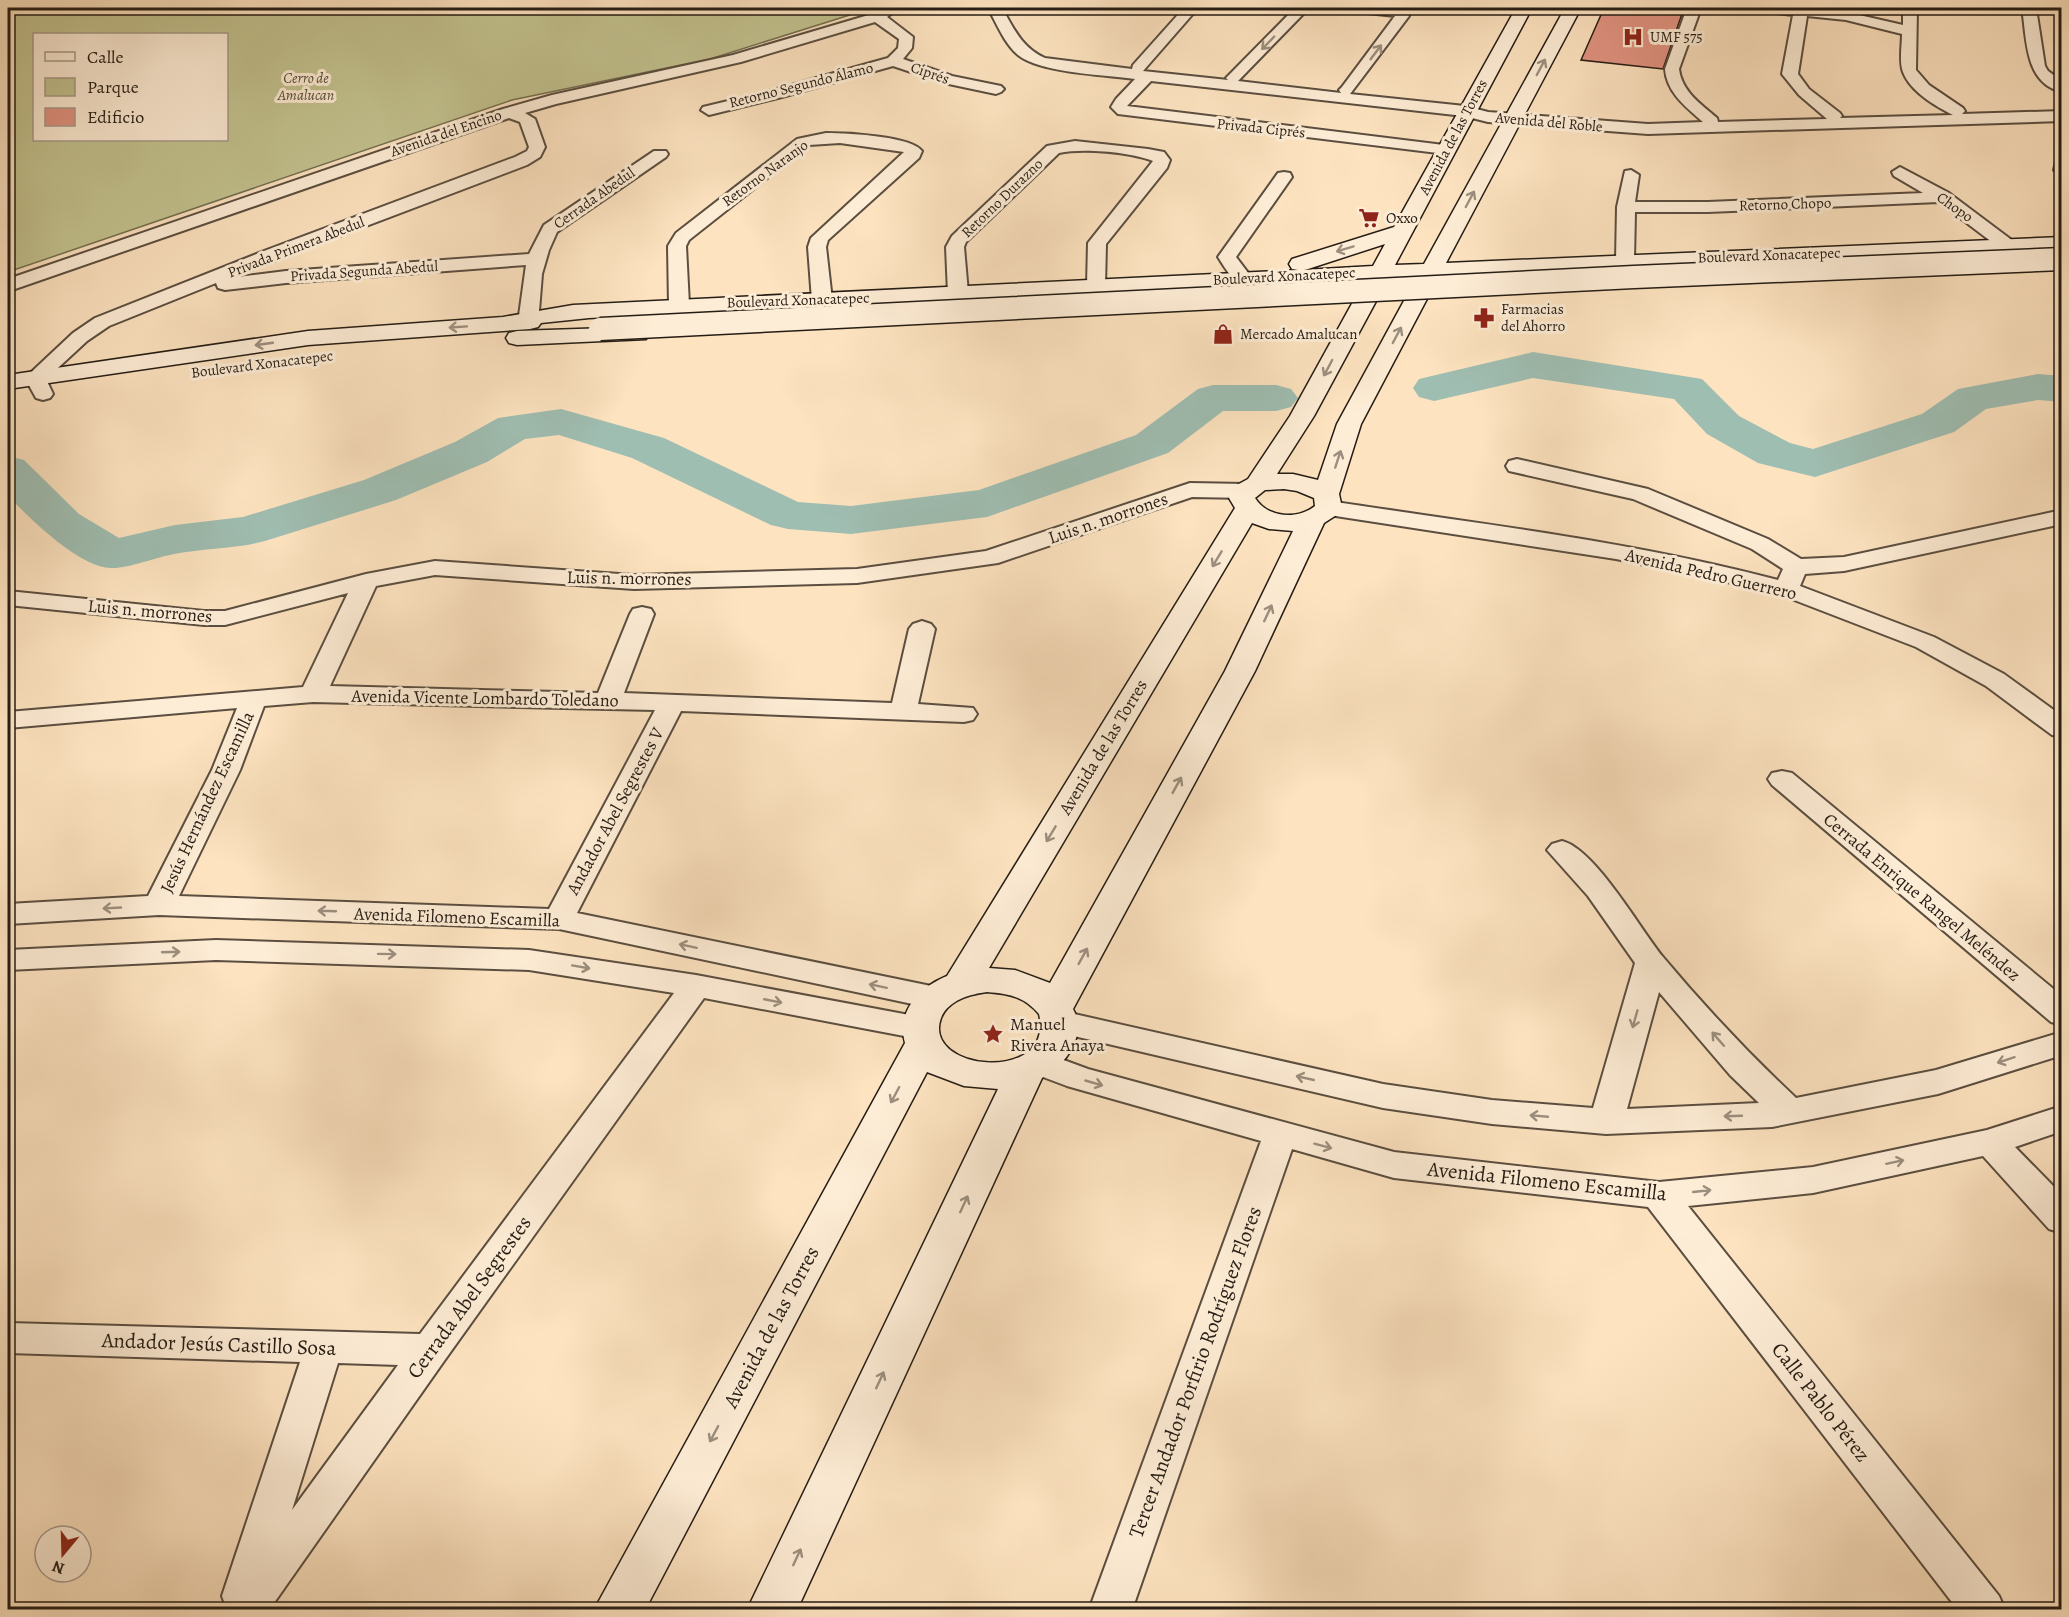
<svg xmlns="http://www.w3.org/2000/svg" width="2069" height="1617" font-family="Alegreya,serif">
<style>
.green{fill:#c3c390;stroke:#747052;stroke-width:1.5;fill-rule:evenodd}
.lines{fill:none;stroke-linecap:round;stroke-linejoin:round}
.river{fill:#9fbeb2;fill-rule:evenodd}
.building{fill:#e29382;stroke:#251d15;stroke-width:1.5}
.street-casing{stroke:#5b4e40;stroke-width:4}
.secondary-casing{stroke:#251d15;stroke-width:3}
.street{fill:#feedd6;fill-rule:evenodd}
.secondary{fill:#feedd6;fill-rule:evenodd}
.secondary-bridge-casing{stroke:#251d15;stroke-width:25;stroke-linecap:butt}
.secondary-bridge{stroke:#feedd6;stroke-width:22}
.oneway{stroke:#9c8f7f}
.labels{text-anchor:middle;dominant-baseline:central;stroke-width:6;stroke-linejoin:round;paint-order:stroke}
.far-poi-label{font-size:15px;fill:#251d15;stroke:#feedd6;text-anchor:start}
.far-street-label{font-size:15px;fill:#251d15;stroke:#feedd6}
.far-park-label{font-size:15px;font-style:italic;fill:#544f3a;stroke:#feedd6}
.street-label{font-size:18px;fill:#251d15;stroke:#feedd6}
.poi-label{font-size:18px;fill:#251d15;stroke:#feedd6;text-anchor:start}
.near-street-label{font-size:21px;fill:#251d15;stroke:#feedd6}
</style>
<rect width="100%" height="100%" fill="#fde3c0"/>
<filter id="stains"><feTurbulence type="fractalNoise" baseFrequency=".00333" numOctaves="4"/><feColorMatrix values="0 0 0 0 .2 0 0 0 0 .09 0 0 0 0 .02 0 0 0 .5 -.17"/></filter>
<radialGradient id="worn" r=".72"><stop offset=".6" stop-color="#630" stop-opacity="0"/><stop offset="1" stop-color="#630" stop-opacity=".3"/></radialGradient>
<path class="green" d="M8,8H872L710,59L512,100L8,272ZM34,34H226V140H34Z"/>
<g class="lines">
<path class="river" d="M1533,352L1702,379L1739,416L1790,443L1813,449L1922,414L1958,389L2038,374L2062,376V402L2038,400L1986,409L1954,432L1815,477L1758,463L1707,434L1674,399L1533,378L1434,401L1419,397L1413,388L1419,379Z
M1213,385H1276L1291,389L1298,398L1291,407L1276,411H1223L1168,453L987,517L851,534L788,529L771,525L632,458L559,435L525,439L487,462L396,500L265,541C235,549 204,548 174,554C157,557 127,569 111,568C78,567 30,518 8,496V456L24,460L79,514L119,538L175,525L243,517L364,480L455,442L498,418L561,409L664,438L798,502L851,506L979,490L1136,435L1198,389Z"/>
</g>
<path class="building" d="M1604,8H1684L1663,69L1581,60Z"/>
<g class="lines">
<g class="street-casing">
<path id="street" d="M883,8H899L887,17L913,37L912,48L903,59L952,76L1001,86L1004,89L1001,92L996,94L944,83L893,66L782,97L709,115L701,110L703,107L773,90L888,58L898,48L899,39L875,22L741,62L556,104L525,113L535,119L545,147L540,157L527,165L229,278L286,271L529,254L544,225L654,151H666L668,154L666,157L557,232L549,250L542,274L538,323L535,327H521L518,323L526,265L286,283L225,290L218,288L216,283L109,326L87,341L46,379L53,394L50,398L43,400L36,398L25,378L73,333L95,318L264,251L515,157L527,151L529,147L520,122L509,118L15,289L8,291V279L503,109L552,95L733,55L872,14Z
M988,8H1002C1014,29 1022,48 1045,58L1132,69L1133,65L1184,8H1198L1143,71L1228,80L1226,78L1229,75L1295,8H1309L1238,81L1341,93L1339,90L1342,87L1395,16L1358,12L1353,11L1351,8L1401,9L1406,10L1409,16L1350,94L1465,106L1488,112L1648,124L1703,122C1686,107 1667,93 1665,69L1687,8H1701L1679,69C1682,92 1701,104 1717,118L1718,122L1827,119L1799,95L1782,74L1793,15L1759,11L1757,8H1808L1846,12L1903,25V8H1917L1916,70L1929,85L1963,108L1965,111L1962,114L2062,111V121L1648,134L1488,122L1464,116L1151,81L1127,106L1452,146L1454,149L1452,152L1446,154L1118,114L1111,107L1116,99L1135,79C1106,75 1040,73 1018,55C1004,43 997,24 988,8ZM1807,16L1846,20L1902,34C1902,45 1899,62 1903,72C1910,91 1935,106 1953,115L1840,118L1842,116L1840,113L1809,89L1798,74Z
M2022,8H2036L2045,66L2048,71L2062,81V92C2024,83 2027,39 2022,8Z
M826,133C846,133 911,136 922,151L919,158L828,240L826,247L832,300L829,304H815L812,300L808,247L811,238L904,152L840,143L809,145L689,240L686,246L689,305L686,309H672L669,305L668,246L676,233L797,139Z
M1075,141L1148,149L1164,152L1170,160L1167,168L1106,244L1105,286L1103,290H1089L1087,286L1088,243L1153,161C1130,152 1083,148 1059,153L966,242L964,247L968,293L965,297H951L948,293L946,247L952,236L1047,146Z
M2062,161V175L2054,170L2056,162Z
M1900,167L1949,193L2013,241L2016,245L2013,249H2001L1939,202L1708,212H1635L1634,261L1632,265H1618L1616,261L1617,207L1625,171L1631,170L1639,175L1635,202H1708L1923,193L1894,176L1892,172Z
M1284,172L1290,173L1292,177L1236,257L1252,278L1250,282C1234,286 1226,269 1218,257L1278,173Z
M1517,459L1648,489L1768,539L1801,559L1844,557L2062,510V524L1844,571L1805,574L1800,586L1934,637L2004,674L2062,716V737L2052,735L1986,686L1916,647L1789,598L1732,583L1616,559L1329,515L1321,513L1318,508L1321,503L1329,501C1479,524 1631,541 1778,580L1783,569L1752,549L1633,499L1509,471L1506,466L1509,461Z
M1190,483L1246,484L1254,486L1257,491L1254,496L1246,498L1192,497L998,563L857,583L634,589L435,575L376,586L330,686L598,693L630,614L633,609L642,607L651,609L654,614L624,693L892,703L909,629L913,624L922,621L931,624L935,629L918,704L973,708L977,714L973,720L964,722L681,711L577,913L936,987L947,990L952,998L947,1006L936,1009L559,929L159,915L8,924V904L148,896L212,770L237,708L8,728V712L303,687L348,593L225,625H204L8,605V591L204,611H225L366,574L435,561L634,575L857,569L986,551ZM313,702L608,709L655,710L549,909L179,896L240,770L264,706Z
M1782,771L1792,773L2062,996V1025L2051,1022L1772,785L1768,779L1772,773Z
M1562,841C1595,849 1640,929 1663,957C1705,1007 1749,1054 1796,1098L1936,1070L2062,1032V1055L1938,1094L1772,1127L1606,1134L1492,1124L1383,1108L1061,1033L1050,1030L1045,1022L1050,1014L1061,1011L1383,1084L1492,1100L1593,1108L1635,963L1588,896L1547,850L1552,844ZM1659,992L1730,1075L1759,1103L1627,1109Z
M216,940L529,950L696,975L920,1017L932,1020L936,1028L932,1036L920,1039L704,998L444,1361L269,1610H223L225,1604L222,1596L300,1362L8,1353V1323L420,1334L674,993L529,970L216,960L8,970V950ZM338,1363L398,1365L292,1510Z
M1039,1051L1088,1069L1394,1152L1659,1182L1813,1167L1987,1130L2062,1106V1131L2015,1147L2062,1195V1233L2049,1229L1983,1156L1813,1193L1688,1206L1999,1596L2005,1610H1958L1648,1207L1394,1178L1292,1149L1132,1610H1089L1261,1141L1067,1086L1027,1071L1022,1063L1027,1055Z"/>
</g>
<g class="secondary-casing">
<path id="secondary" d="M1516,8H1532L1395,265L1424,264L1565,8H1581L1446,263L2062,237V249L1439,276L1361,424L1339,494L1342,508L1338,514L1324,523L1255,671L1073,1009C1088,1035 1065,1066 1042,1078L797,1610H747L998,1089L964,1086L927,1072L645,1610H594L905,1043C896,1011 920,987 947,976L1235,508L1229,498L1237,485L1248,479L1290,416L1365,280L589,318L541,323L538,327L530,329L308,345L8,389V375L308,331L503,317L573,305L1298,270L1292,269L1289,264L1292,259L1394,227ZM1385,244L1373,266L1304,270L1308,269ZM1417,277L1337,424L1318,480L1293,474H1277L1314,416L1388,279ZM1284,489L1297,491L1314,498L1315,506C1297,520 1268,518 1255,498L1265,490ZM1252,523L1269,529L1293,531L1225,671L1050,983L1015,970L989,968ZM987,992C1009,994 1024,996 1039,1014C1056,1084 921,1072 941,1018C948,1000 971,994 987,992Z
M638,327L646,329L649,334L646,339L517,345L509,343L506,338L509,333L517,331Z"/>
</g>
<use href="#street" class="street"/>
<use href="#secondary" class="secondary"/>
<g class="secondary-bridge-casing">
<path id="secondary-bridge" d="M600,329L1634,277L2062,259"/>
</g>
<use href="#secondary-bridge" class="secondary-bridge"/>
</g>
<defs><path id="oneway-shaft" d="M-6 0H5M1.5-3L5.5 0L1.5 3" fill="none" stroke-width="1.6" stroke-linecap="round" stroke-linejoin="round" transform="scale(1.5)"/></defs>
<g class="oneway">
<use href="#oneway-shaft" transform="translate(1268 43) rotate(134)"/>
<use href="#oneway-shaft" transform="translate(1376 52) rotate(-53)"/>
<use href="#oneway-shaft" transform="translate(1541 67) rotate(-62)"/>
<use href="#oneway-shaft" transform="translate(1470 199) rotate(-62)"/>
<use href="#oneway-shaft" transform="translate(1345 249) rotate(163)"/>
<use href="#oneway-shaft" transform="translate(458 327) rotate(176)"/>
<use href="#oneway-shaft" transform="translate(1397 335) rotate(-62)"/>
<use href="#oneway-shaft" transform="translate(264 344) rotate(172)"/>
<use href="#oneway-shaft" transform="translate(1328 368) rotate(118)"/>
<use href="#oneway-shaft" transform="translate(1338 459) rotate(-72)"/>
<use href="#oneway-shaft" transform="translate(1217 559) rotate(121)"/>
<use href="#oneway-shaft" transform="translate(1268 613) rotate(-65)"/>
<use href="#oneway-shaft" transform="translate(1177 785) rotate(-61)"/>
<use href="#oneway-shaft" transform="translate(1051 834) rotate(121)"/>
<use href="#oneway-shaft" transform="translate(112 908) rotate(177)"/>
<use href="#oneway-shaft" transform="translate(327 911) rotate(-178)"/>
<use href="#oneway-shaft" transform="translate(688 946) rotate(-168)"/>
<use href="#oneway-shaft" transform="translate(171 952) rotate(-2)"/>
<use href="#oneway-shaft" transform="translate(387 954) rotate(1)"/>
<use href="#oneway-shaft" transform="translate(1083 956) rotate(-61)"/>
<use href="#oneway-shaft" transform="translate(581 967) rotate(10)"/>
<use href="#oneway-shaft" transform="translate(878 986) rotate(-168)"/>
<use href="#oneway-shaft" transform="translate(773 1001) rotate(11)"/>
<use href="#oneway-shaft" transform="translate(1635 1019) rotate(106)"/>
<use href="#oneway-shaft" transform="translate(1718 1039) rotate(-131)"/>
<use href="#oneway-shaft" transform="translate(2006 1060) rotate(162)"/>
<use href="#oneway-shaft" transform="translate(1305 1078) rotate(-167)"/>
<use href="#oneway-shaft" transform="translate(1094 1083) rotate(16)"/>
<use href="#oneway-shaft" transform="translate(895 1095) rotate(118)"/>
<use href="#oneway-shaft" transform="translate(1539 1116) rotate(-175)"/>
<use href="#oneway-shaft" transform="translate(1733 1116) rotate(178)"/>
<use href="#oneway-shaft" transform="translate(1323 1146) rotate(15)"/>
<use href="#oneway-shaft" transform="translate(1895 1162) rotate(-12)"/>
<use href="#oneway-shaft" transform="translate(1702 1191) rotate(-6)"/>
<use href="#oneway-shaft" transform="translate(964 1204) rotate(-65)"/>
<use href="#oneway-shaft" transform="translate(880 1380) rotate(-65)"/>
<use href="#oneway-shaft" transform="translate(714 1434) rotate(118)"/>
<use href="#oneway-shaft" transform="translate(797 1557) rotate(-65)"/>
</g>
<defs>
<g id="hospital-bare" transform="scale(1.62)"><path d="M-5-5h3v3.5h4V-5h3V5h-3V1.5h-4V5h-3Z" fill="#8f2418" stroke="#feedd6" stroke-width="2.5" paint-order="stroke"/></g>
<g id="supermarket-bare" transform="scale(1.62)"><path d="M-6-5.5h2.5l.6 2H6L4.5 2H-2.5L-4.4-4H-6ZM-1.5 3.2a1.3 1.3 0 1 0 .1 0ZM3 3.2a1.3 1.3 0 1 0 .1 0Z" fill="#8f2418" stroke="#feedd6" stroke-width="2.5" paint-order="stroke"/></g>
<g id="pharmacy-bare" transform="scale(1.62)"><path d="M-2-6h4v4h4v4h-4v4h-4v-4h-4v-4h4Z" fill="#8f2418" stroke="#feedd6" stroke-width="2.5" paint-order="stroke"/></g>
<g id="shop-bare" transform="scale(1.62)"><path d="M-5-2.5h2.3a2.7 3.5 0 0 1 5.4 0H5L5.5 6h-11ZM-1.5-2.5h3a1.5 2.3 0 0 0-3 0Z" fill="#8f2418" stroke="#feedd6" stroke-width="2.5" paint-order="stroke"/></g>
<g id="sight-bare" transform="scale(1.62)"><path d="M0-6L1.8-2.2L6-1.7L2.9 1.2L3.7 5.4L0 3.3L-3.7 5.4L-2.9 1.2L-6-1.7L-1.8-2.2Z" fill="#8f2418" stroke="#feedd6" stroke-width="2.5" paint-order="stroke"/></g>
</defs>
<g fill-rule="evenodd">
<use href="#hospital-bare" x="1633" y="37"/>
<use href="#supermarket-bare" x="1369" y="218"/>
<use href="#pharmacy-bare" x="1484" y="318"/>
<use href="#shop-bare" x="1223" y="334"/>
<use href="#sight-bare" x="993" y="1034"/>
</g>
<g class="labels">
<g class="far-poi-label">
<text x="1650" y="37">UMF 575</text>
<text x="1386" y="218">Oxxo</text>
<text x="1501" y="309">Farmacias<tspan x="1501" dy="17">del Ahorro</tspan></text>
<text x="1240" y="334">Mercado Amalucan</text>
</g>
<g class="far-street-label">
<text transform="translate(930 73) rotate(19)">Ciprés</text>
<text transform="translate(801 85) rotate(-14)">Retorno Segundo Álamo</text>
<text transform="translate(1549 122) rotate(5)">Avenida del Roble</text>
<text transform="translate(1261 128) rotate(6)">Privada Ciprés</text>
<text transform="translate(446 133) rotate(-19)">Avenida del Encino</text>
<text transform="translate(1453 137) rotate(-62)">Avenida de las Torres</text>
<text transform="translate(765 173) rotate(-36)">Retorno Naranjo</text>
<text transform="translate(594 198) rotate(-35)">Cerrada Abedul</text>
<text transform="translate(1002 198) rotate(-44)">Retorno Durazno</text>
<text transform="translate(1785 204) rotate(-2)">Retorno Chopo</text>
<text transform="translate(1955 207) rotate(35)">Chopo</text>
<text transform="translate(296 247) rotate(-21)">Privada Primera Abedul</text>
<text transform="translate(1769 255) rotate(-2)">Boulevard Xonacatepec</text>
<text transform="translate(364 271) rotate(-4)">Privada Segunda Abedul</text>
<text transform="translate(1284 276) rotate(-3)">Boulevard Xonacatepec</text>
<text transform="translate(798 300) rotate(-2)">Boulevard Xonacatepec</text>
<text transform="translate(262 364) rotate(-7)">Boulevard Xonacatepec</text>
</g>
<g class="far-park-label">
<text x="306" y="78">Cerro de<tspan x="306" dy="17">Amalucan</tspan></text>
</g>
<g class="street-label">
<text transform="translate(1108 518) rotate(-19)">Luis n. morrones</text>
<text transform="translate(1711 574) rotate(13)">Avenida Pedro Guerrero</text>
<text transform="translate(629 578) rotate(1)">Luis n. morrones</text>
<text transform="translate(150 611) rotate(5)">Luis n. morrones</text>
<text transform="translate(485 698) rotate(1)">Avenida Vicente Lombardo Toledano</text>
<text transform="translate(1103 747) rotate(-59)">Avenida de las Torres</text>
<text transform="translate(207 802) rotate(-65)">Jesús Hernández Escamilla</text>
<text transform="translate(615 811) rotate(-62)">Andador Abel Segrestes V</text>
<text transform="translate(1922 897) rotate(40)">Cerrada Enrique Rangel Meléndez</text>
<text transform="translate(457 917) rotate(2)">Avenida Filomeno Escamilla</text>
</g>
<g class="poi-label">
<text x="1010" y="1024">Manuel<tspan x="1010" dy="21">Rivera Anaya</tspan></text>
</g>
<g class="near-street-label">
<text transform="translate(1547 1181) rotate(6)">Avenida Filomeno Escamilla</text>
<text transform="translate(469 1297) rotate(-54)">Cerrada Abel Segrestes</text>
<text transform="translate(771 1327) rotate(-62)">Avenida de las Torres</text>
<text transform="translate(219 1344) rotate(2)">Andador Jesús Castillo Sosa</text>
<text transform="translate(1195 1372) rotate(-70)">Tercer Andador Porfirio Rodríguez Flores</text>
<text transform="translate(1821 1402) rotate(52)">Calle Pablo Pérez</text>
</g>
</g>
<rect width="2069" height="1617" fill="none" stroke="#fde3c0" stroke-width="30"/>
<rect x="9" y="9" width="2051" height="1599" fill="none" stroke="#251d15" stroke-width="3"/>
<rect x="15" y="15" width="2039" height="1587" fill="none" stroke="#251d15" stroke-width="1.5"/>
<rect x="33" y="33" width="195" height="108" fill="#feedd6" stroke="#a79a89" stroke-width="1.5"/>
<rect x="45" y="52" width="30" height="9" fill="#feedd6" stroke="#a79a89" stroke-width="1.5"/>
<text x="87" y="63" font-size="18" fill="#251d15">Calle</text>
<rect x="45" y="78" width="30" height="18" fill="#c3c390" stroke="#a79a89" stroke-width="1.5"/>
<text x="87" y="93" font-size="18" fill="#251d15">Parque</text>
<rect x="45" y="108" width="30" height="18" fill="#e29382" stroke="#a79a89" stroke-width="1.5"/>
<text x="87" y="123" font-size="18" fill="#251d15">Edificio</text>
<g transform="translate(63 1554) rotate(199)"><circle r="28" fill="#feedd6" stroke="#a79a89" stroke-width="1.5"/>
<path d="M0-4.5L10 22L0 15L-10 22Z" fill="#8f2418"/>
<text y="-9" font-size="16" font-weight="bold" text-anchor="middle" fill="#251d15">N</text>
</g>
<rect width="100%" height="100%" filter="url(#stains)"/>
<rect width="100%" height="100%" fill="url(#worn)"/>
</svg>
